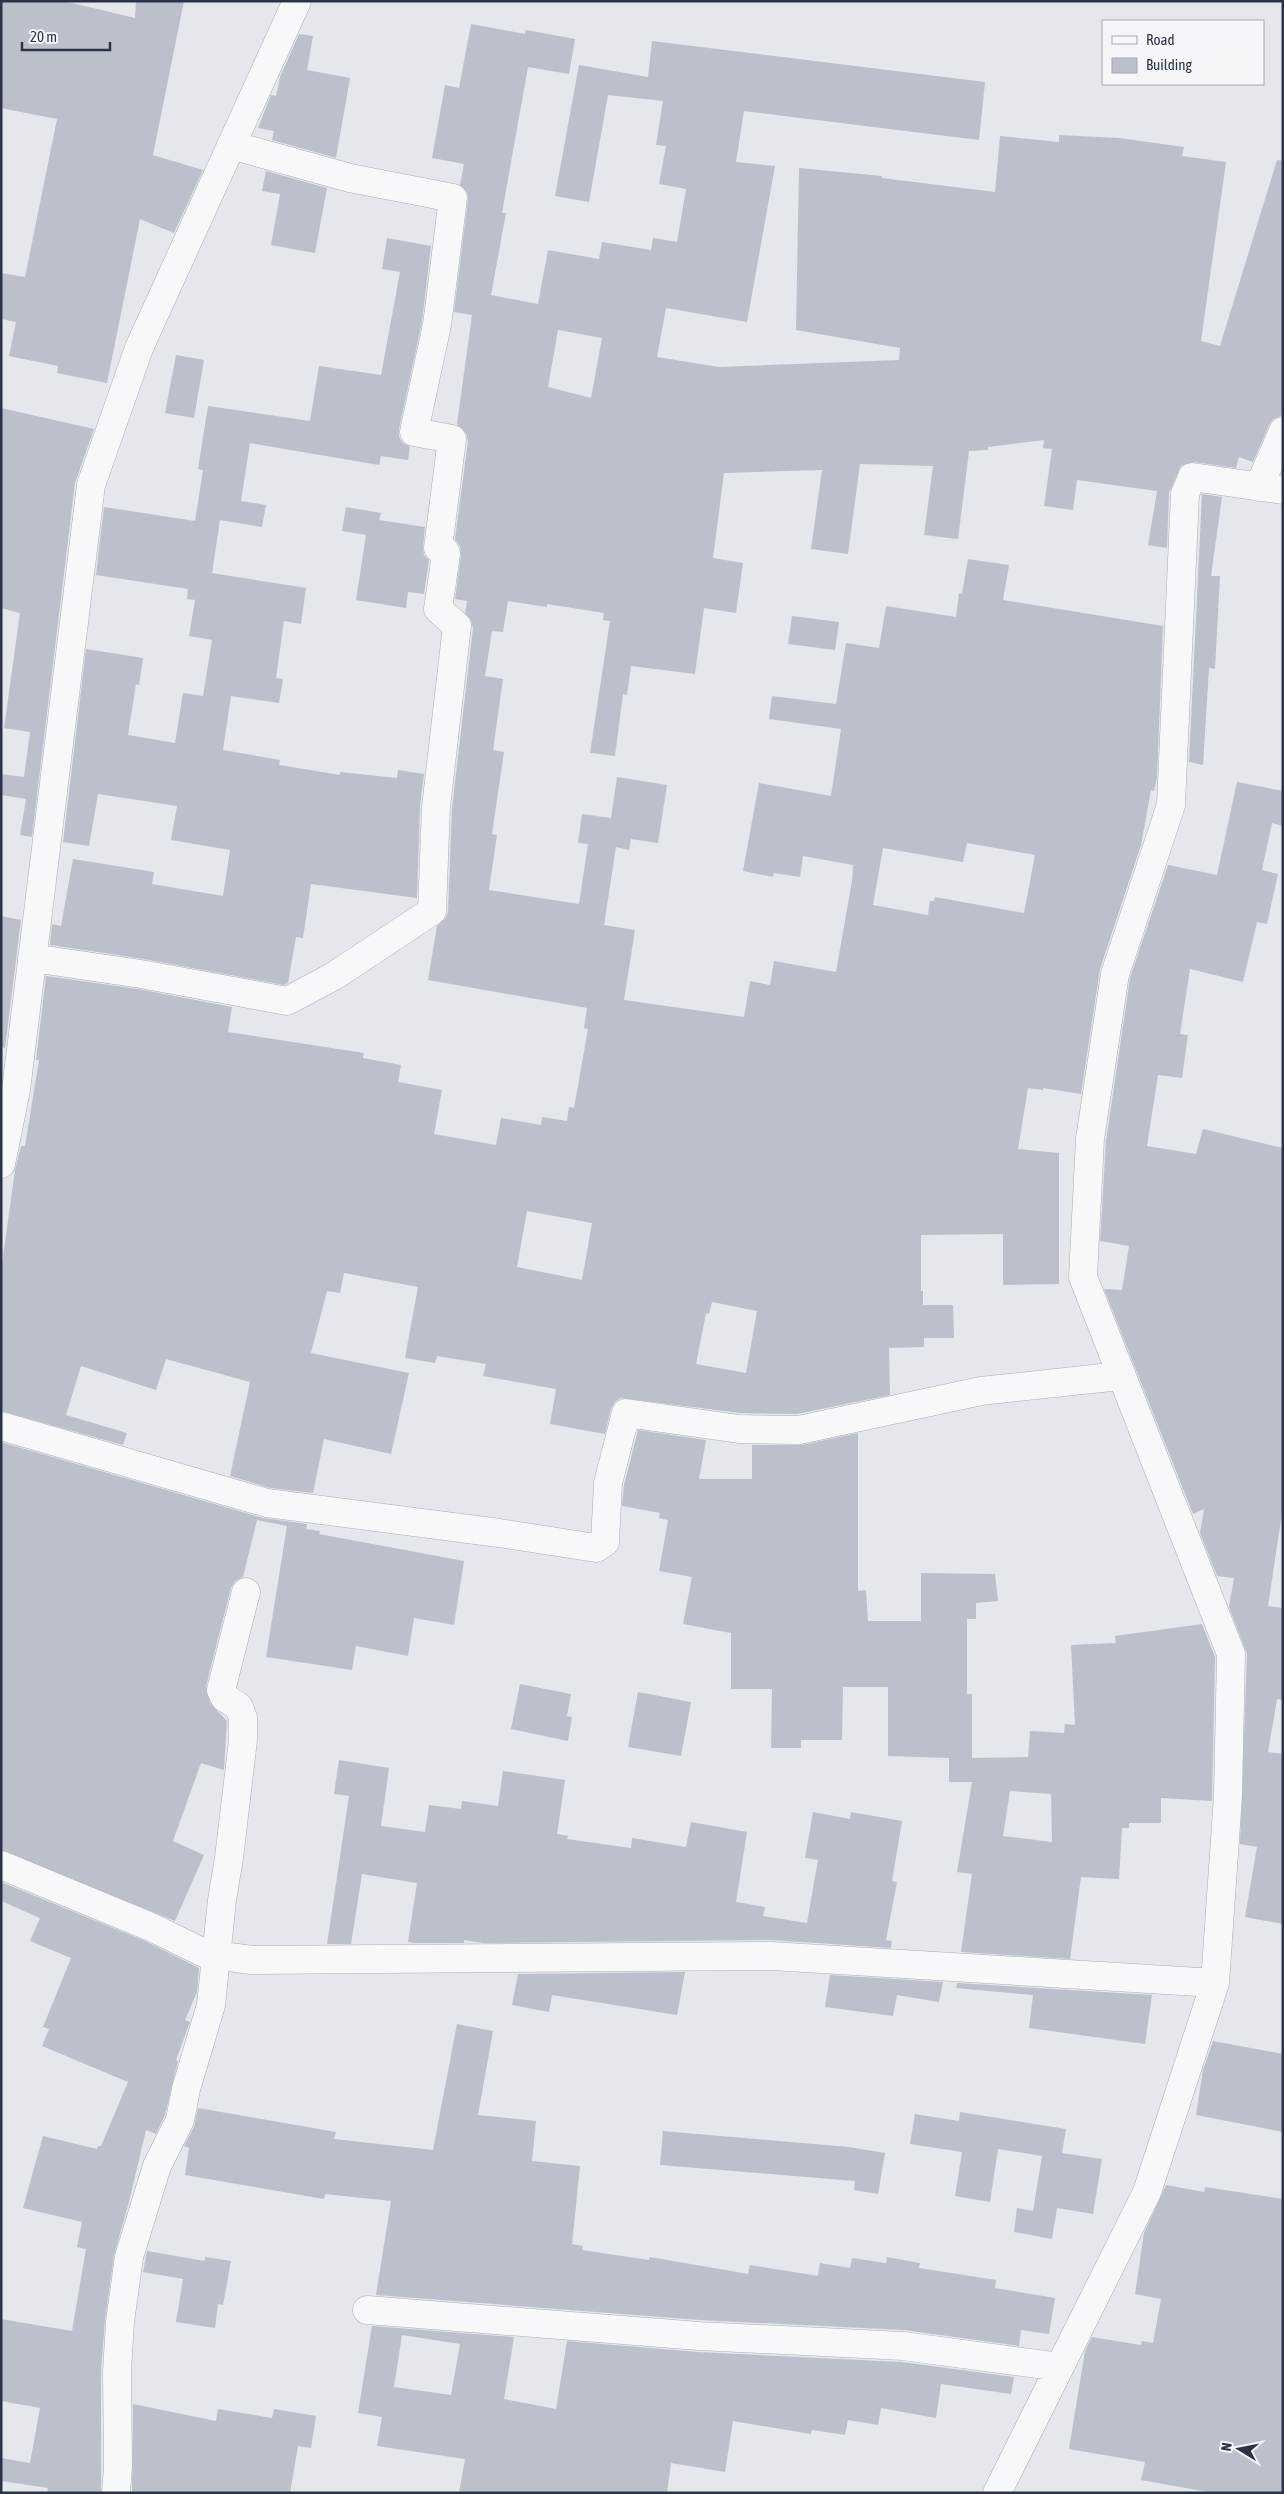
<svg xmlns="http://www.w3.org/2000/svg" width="1284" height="2494" font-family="'Asap Condensed',sans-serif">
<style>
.building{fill:#bbc0ca;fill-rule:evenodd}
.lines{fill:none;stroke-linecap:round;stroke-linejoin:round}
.minor-casing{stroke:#a9aeb7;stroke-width:29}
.minor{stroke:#f7f8fa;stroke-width:28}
</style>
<rect width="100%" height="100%" fill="#e4e7ec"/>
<path class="building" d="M1,1H64L135,18L136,1H184L153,155L203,170L174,233L140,219L107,383L57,373L58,366L9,356L16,322L1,319V273L25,277L57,119L1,108Z
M471,24L525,34L526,30L575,39L569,74L528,67L502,213H506L491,295L538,304L548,250L599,259L602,242L651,250L653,238L677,242L686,189L659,184L666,146L656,145L663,101L608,95L589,202L555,196L579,65L648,77L652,41L985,82L979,140L744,111L736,162L775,166L747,322L666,308L657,357L719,367L899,360L900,348L796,330L799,168L882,176V178L995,192L1000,136L1059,142V135L1119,138L1184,147L1182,156L1226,162L1201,341L1220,346L1277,160L1283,161V411L1281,416L1273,419L1269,425L1253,462L1239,457L1236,468L1194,462L1181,466L1169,493L1167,548L1148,545L1157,491L1077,480L1073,510L1044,506L1052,449L1043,448L1044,440L988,447V450L969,451L958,539L924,535L933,466L860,464L848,554L811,549L822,470L724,473L713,558L743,563L736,613L704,608L695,674L631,666L627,695L623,694L615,756L590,753L610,621L603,620L604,613L547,604V607L508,601L503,632L492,631L485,676L503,679L493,750L504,752L492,834L497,835L489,890L579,904L588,844L578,843L582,814L611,818L617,777L667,785L658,843L631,839L629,850L616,847L604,925L635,930L624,1000L744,1017L750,981L770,985L774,961L836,972L852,881L853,865L803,856L800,877L774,873L773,877L743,871L759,783L831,796L841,729L769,719L772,696L836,704L846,643L879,648L886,606L956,617L959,593L962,594L968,559L1009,565L1003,600L1163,626L1157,778L1154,791L1151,790L1141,845L1100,969L1081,1094L1043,1088V1090L1028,1088L1018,1149L1059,1153V1284L1003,1285V1234L921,1235V1291H923V1305H953L954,1338H924V1347L889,1348L890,1395L797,1414L740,1413L621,1398L615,1402L611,1409L605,1434L550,1424L556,1389L483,1376L486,1364L437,1356L435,1363L405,1358L418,1287L344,1273L340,1293L327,1291L311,1353L409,1373L391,1454L324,1439L313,1493L270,1488L230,1476L250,1382L166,1359L156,1390L81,1366L66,1415L127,1433L123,1445L1,1411V1271L15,1170L21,1146H25L39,1060H36L46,976L138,989L232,1007L228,1032L364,1053L363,1058L401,1065L398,1082L442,1090L434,1134L496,1145L501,1118L541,1125L542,1117L567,1121L569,1107L574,1108L588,1029L584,1028L587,1008L428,980L437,926L445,919L448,912L452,808L473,628L471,620L465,613L467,601L455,599L461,556L460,546L455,539L468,441L466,433L457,424L472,315L454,312L468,199L467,192L460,185L464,164L432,158L445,85L459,88ZM558,330L602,338L591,398L548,387ZM967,843L1035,855L1024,913L935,897L934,901H930L928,915L873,905L883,848L963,862ZM527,1211L592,1223L582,1280L517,1267ZM712,1302L757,1311L746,1373L696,1364L706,1313L709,1314Z
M299,34L313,36L307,70L350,78L336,158L272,140L274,131L258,128L271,95L276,96L280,77Z
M266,171L327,188L315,253L271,245L280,194L262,191Z
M387,238L431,246L422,322L399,429V437L403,443L410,447L408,460L381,456L379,465L250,443L241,501L266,505L262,527L220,520L212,573L306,588L301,624L284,621L276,678L283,679L279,703L231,696L223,750L280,760L279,765L340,775V772L397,778L398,770L424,774L420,806L417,898L311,884L303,938L296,937L288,983L284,985L144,959L50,945L52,924L61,926L73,859L154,872L152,884L223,896L230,850L171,840L177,806L98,794L89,846L63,842L86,649L143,658L139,685L136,684L128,735L175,743L183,693L203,696L212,640L189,636L195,600L187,599L188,589L96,575L104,507L195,521L203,470L198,469L208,406L310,421L319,366L381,375L400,272L382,269Z
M176,355L204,360L194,418L165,413Z
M1,408L94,429L75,483L32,837L20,835L26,799L1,795V774L24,777L30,732L4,728L20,613L1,608Z
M1202,494L1222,497L1211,576H1220L1215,669L1209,668L1203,765L1189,762Z
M346,507L381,513L379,520L425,527L423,547L424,555L429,560L424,594L408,592L406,608L356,600L366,535L342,531Z
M792,616L839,622L835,650L788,644Z
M1237,782L1283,791V826L1272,823L1262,870L1278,874L1267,924L1257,922L1243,982L1190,969L1180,1034L1188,1035L1182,1078L1158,1075L1147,1146L1196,1154L1203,1129L1283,1148V1506L1268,1606L1283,1608V1700L1277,1699L1268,1752L1283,1754V1924L1245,1917L1257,1847L1240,1844L1247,1654L1229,1607L1234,1578L1217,1576L1200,1533L1204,1509L1193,1514L1104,1289L1122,1290L1129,1246L1100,1241L1106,1141L1130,978L1168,865L1217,875Z
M1,916L21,920L5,1048L1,1047Z
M638,1430L706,1440L699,1479H752V1445H802L858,1433V1591L866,1590L868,1621H921V1573L995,1574L998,1601L976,1603V1619H967V1694H972V1758L1028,1757L1030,1731L1064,1733L1065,1724L1075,1725L1071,1645L1116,1643L1115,1636L1202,1624L1215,1657L1212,1801L1161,1798V1823H1129V1828H1122L1119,1879L1081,1877L1070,1959L961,1952L972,1874L957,1872L972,1782H949V1758L888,1756V1687H843L842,1740H801V1748H771L772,1689H731V1633L683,1624L692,1577L659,1571L668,1520L659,1518L660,1513L622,1506L624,1485ZM1010,1791L1051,1794L1052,1842L1003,1836Z
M1,1442L263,1518L307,1524L306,1529L320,1531L319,1534L464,1561L454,1625L414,1618L408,1656L356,1646L352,1670L266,1657L287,1526L257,1520L243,1577L235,1581L231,1588L206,1686L210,1703L227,1721L224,1770L201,1763L173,1841L204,1855L175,1921L1,1850Z
M520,1684L571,1694L567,1716L572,1717L568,1741L511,1729Z
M638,1692L691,1702L681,1756L628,1747Z
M339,1760L389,1768L381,1826L425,1832L429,1805L461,1809L462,1801L498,1806L503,1771L565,1780L557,1834L568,1836L567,1839L631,1848L632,1838L686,1847L691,1822L747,1832L736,1902L765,1907L763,1916L807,1923L818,1860L805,1858L813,1812L850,1819L851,1812L902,1821L892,1881L897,1882L886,1940L892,1941L891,1948L771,1940L484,1943L464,1940V1943H416L408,1942L417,1883L362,1874L351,1944H327L349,1796L334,1794Z
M1,1882L145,1941L199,1968L197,1992L185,2020L190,2022L176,2060L178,2061L165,2115L156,2134L146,2130L129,2202L114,2255L105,2320L101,2371V2493H47L48,2488L1,2481V2458L30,2463L40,2408L1,2401V2319L72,2331L86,2249L77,2247L82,2222L23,2208L43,2136L97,2149L98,2146H101L128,2082L42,2046L49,2029L43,2027L71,1958L30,1941L40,1918L1,1901Z
M685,1972L677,2015L552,1995L549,2012L512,2005L518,1974Z
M830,1975L943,1982L939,2002L897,1995L893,2016L825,2007Z
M957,1983L1152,1995L1145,2044L1029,2028L1033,1995L956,1988Z
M457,2024L493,2031L478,2115L536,2121L532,2161L580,2166L572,2244L583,2246L582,2250L649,2260L650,2257L748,2274L750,2265L818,2276L820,2263L850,2268L852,2258L886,2263L887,2257L920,2263L919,2268L996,2280L995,2288L1055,2298L1049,2334L1021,2330L1019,2346L904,2330L700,2320L376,2295L391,2201L325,2194L324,2199L185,2175L189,2148L184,2146L194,2127L198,2108L336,2132L334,2139L433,2150Z
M1213,2041L1283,2054V2132L1196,2115L1203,2070Z
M960,2112L1066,2129L1062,2153L1102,2159L1093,2214L1057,2208L1052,2239L1014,2232L1017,2208L1033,2211L1042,2156L998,2149L990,2202L955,2196L962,2152L910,2144L915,2114L959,2121Z
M663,2131L849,2147L885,2153L878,2194L854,2190L855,2181L660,2165Z
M1166,2185L1204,2192L1205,2187L1283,2199V2493H1214L1141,2480L1145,2462L1069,2449L1085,2351L1092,2337L1141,2345L1142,2341L1153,2343L1161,2299L1135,2294L1144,2233Z
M147,2251L205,2261V2257L231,2261L223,2305L218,2304L215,2328L176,2322L183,2279L143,2272Z
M372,2326L514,2337L504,2399L556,2409L567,2341L698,2352L902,2362L1014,2377L1011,2394L941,2384L936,2418L881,2408L878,2425L848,2420L845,2435L812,2430L811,2434L733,2421L725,2472L671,2463L667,2493H459L465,2459L377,2446L382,2417L358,2413ZM402,2335L460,2344L451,2395L394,2387Z
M133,2404L216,2421L218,2409L272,2418L274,2409L316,2416L311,2448L298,2446L290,2493H132Z"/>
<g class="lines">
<g class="minor-casing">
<path id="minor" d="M1259,487L1283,431
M32,958L141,974L287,1001L334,976L432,911L436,807L457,626L438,609L446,554L445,551L438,548L452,439L414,432L437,325L453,198L350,178L231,145
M1,1164L16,1090L91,485L139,348L297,1
M1,1426L267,1503L499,1533L596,1548L605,1542L608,1483L626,1413L739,1429L799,1430L981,1391L1120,1376
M1,1865L151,1927L206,1954L252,1960L771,1956L1215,1983
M367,2310L699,2336L903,2346L1060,2367
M116,2493L118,2466L117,2372L120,2322L129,2257L157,2166L180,2120L186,2089L211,2005L222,1900L229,1858L243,1740V1718L239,1707L224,1697L221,1690L246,1592
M997,2493L1147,2192L1215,1983L1228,1796L1231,1654L1083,1277L1090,1139L1115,974L1171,805L1185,494L1192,477L1283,490"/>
</g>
<use href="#minor" class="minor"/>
</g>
<rect width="1284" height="2494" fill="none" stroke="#2b3445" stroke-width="5"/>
<rect x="1102" y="20" width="162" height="65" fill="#f4f6f9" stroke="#a4a8b1"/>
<rect x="1112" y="36" width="25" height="8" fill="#f7f8fa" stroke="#a4a8b1"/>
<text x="1146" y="45" font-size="15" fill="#2b3445">Road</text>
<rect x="1112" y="58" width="25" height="15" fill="#bbc0ca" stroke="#a4a8b1"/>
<text x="1146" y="70" font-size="15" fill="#2b3445">Building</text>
<g transform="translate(1239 2449) rotate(280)" stroke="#f4f6f9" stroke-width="4" paint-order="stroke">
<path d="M0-4L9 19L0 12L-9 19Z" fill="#2b3445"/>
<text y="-8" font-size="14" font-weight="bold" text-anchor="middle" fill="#2b3445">N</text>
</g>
<path d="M22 42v8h88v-8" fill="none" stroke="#2b3445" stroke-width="2.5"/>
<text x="30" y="42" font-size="15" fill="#2b3445" stroke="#f4f6f9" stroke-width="4" paint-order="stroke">20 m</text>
</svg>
